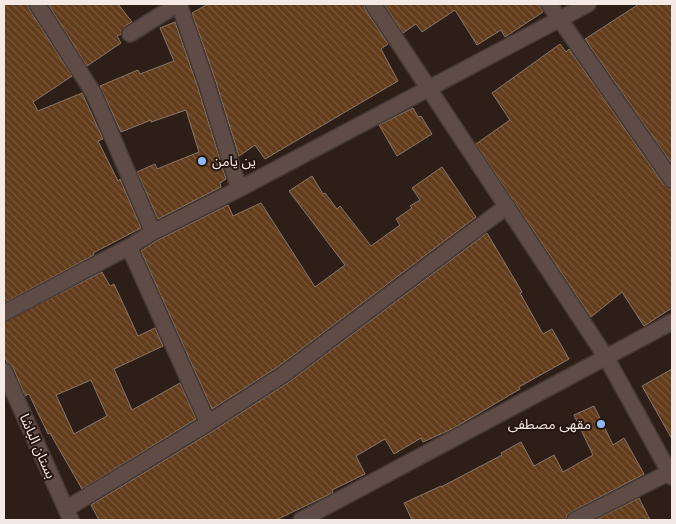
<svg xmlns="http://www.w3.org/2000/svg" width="676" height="524" font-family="Montserrat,'Noto Sans Arabic',sans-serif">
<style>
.building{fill:url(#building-back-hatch);stroke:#88776b;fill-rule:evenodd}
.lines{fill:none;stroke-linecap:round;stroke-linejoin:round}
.minor-casing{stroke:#473a36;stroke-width:18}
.minor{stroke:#5f4c46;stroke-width:15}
.poi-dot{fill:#8fb8fd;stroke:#24150f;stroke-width:2}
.labels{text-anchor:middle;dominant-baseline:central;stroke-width:4;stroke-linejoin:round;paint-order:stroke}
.poi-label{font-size:14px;fill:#f4e9e5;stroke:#24150f;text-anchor:start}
.street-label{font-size:14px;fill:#f4e9e5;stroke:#24150f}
</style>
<defs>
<pattern id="building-back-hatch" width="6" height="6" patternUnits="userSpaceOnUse" patternTransform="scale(1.25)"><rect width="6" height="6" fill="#623c1b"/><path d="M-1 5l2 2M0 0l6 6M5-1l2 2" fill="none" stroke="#79583c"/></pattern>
</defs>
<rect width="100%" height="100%" fill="#2e1e18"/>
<path class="building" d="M4,4H28L29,9L72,76L33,102L38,111L82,93L103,139L98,141L118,181L120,179L141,228L93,253L94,255L4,303Z
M48,4H118L132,22L125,26L121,34L117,36L121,43L87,66Z
M208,4H364L365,9L388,44L381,49L398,81L265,159L255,145L239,156L215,79L192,13Z
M384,4H540L543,12L505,37L501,30L477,45L455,10L422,32L416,24L403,33Z
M639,4H672V164L585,39Z
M175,22L197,85L226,179L220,183L221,187L158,219L137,172L155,164L157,169L199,152L186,110L151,122V120L121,132L100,86L138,70L140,74L174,61L160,28Z
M560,44L566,52L569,49L664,185L672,189V308L644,326L622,292L591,317L476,144L510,120L492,93Z
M413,108L418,117L421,116L432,134L397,156L379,125Z
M442,167L476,217L279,366L212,409L141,251L158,240L228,205L233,216L261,203L315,287L345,265L289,191L312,176L323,194L325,193L337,209L340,206L371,246L400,225L396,219L412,208L410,206L420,200L412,188Z
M487,233L522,292L520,293L543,334L552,329L569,359L519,387L520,389L454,428L423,442L421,438L394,454L385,439L356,456L365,474L332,490L333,492L328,495L276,520H99L91,505L213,431L289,382Z
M102,272L110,286L114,284L138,336L155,328L163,346L114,369L132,410L180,383L196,419L82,489L50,433L48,434L29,394L25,396L13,367L7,362L4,355V322ZM91,380L107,416L74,434L56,395Z
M672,369V439L642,386Z
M594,406L613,445L624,438L644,474L571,512L567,515L566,520H412L404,503L441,486V487L502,455L501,453L521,442L534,466L554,455L563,472L593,455L574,415Z
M639,498L650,520H595Z"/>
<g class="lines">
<g class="minor-casing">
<path id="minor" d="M37,4L94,94L153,232
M179,4L206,82L239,189
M373,4L606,357L672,477
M549,4L672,180
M130,34L178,4
M129,247L208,423
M4,313L129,247L153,232L239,189L588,4
M4,371L71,520
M66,509L208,423L284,374L507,206
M301,520L672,322
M575,520L672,471"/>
</g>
<use href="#minor" class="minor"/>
</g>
<g class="poi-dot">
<circle cx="202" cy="161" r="5"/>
<circle cx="601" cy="424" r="5"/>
</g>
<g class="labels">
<g class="poi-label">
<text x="212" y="161">ين يامن</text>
<text x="591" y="424" text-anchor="end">مقهى مصطفى</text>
</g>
<g class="street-label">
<text transform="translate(38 446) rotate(66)">بستان الباشا</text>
</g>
</g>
<rect width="676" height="524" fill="none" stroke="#f4e9e5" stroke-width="10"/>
</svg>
